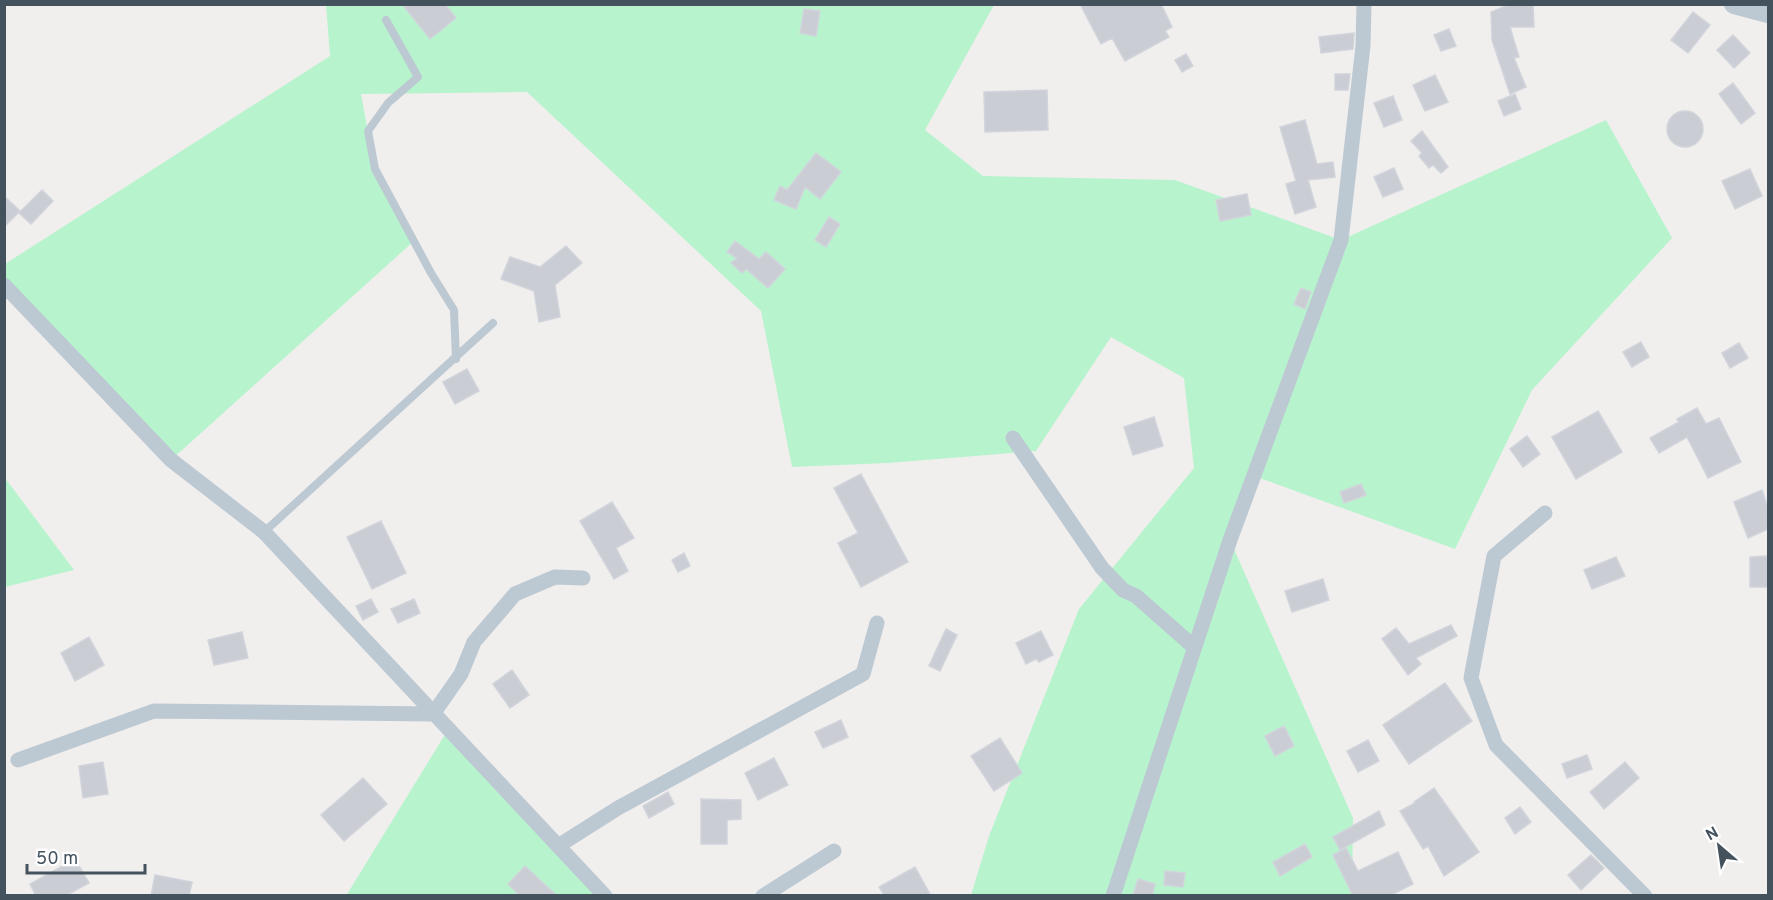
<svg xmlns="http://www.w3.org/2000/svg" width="1773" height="900" font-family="Overpass,sans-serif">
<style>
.green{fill:#b7f4cd}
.building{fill:#cacdd4;stroke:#d1d4db;stroke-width:1.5}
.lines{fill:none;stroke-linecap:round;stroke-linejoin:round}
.service{stroke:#bdc9d2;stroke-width:8}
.minor{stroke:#bdc9d2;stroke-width:15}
.tertiary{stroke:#bdc9d2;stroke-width:20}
</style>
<rect width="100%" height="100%" fill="#f1eeee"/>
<path class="green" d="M326,4L994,5L925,130L983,176L1175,180L1341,240L1606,120L1672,238L1532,390L1455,549L1254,476L1230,540L1353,818L1352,896L971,895L989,836L1079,609L1194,468L1184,378L1111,337L1036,451L888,463L792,467L761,311L527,92L361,94L377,181L414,241L171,460L5,285V264L330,56Z
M4,478H5L74,570L5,587Z
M449,728L605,896H346Z"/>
<path class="building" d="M402,4H445L456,18L430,39Z
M1080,4H1159L1162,6L1172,27L1165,31L1169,37L1125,61L1112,38L1101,44Z
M1511,4H1533L1534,27H1510L1519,57L1514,58L1526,87L1510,94L1492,40L1491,12Z
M804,9L820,11L816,36L800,33Z
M1693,12L1710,25L1688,53L1671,40Z
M1449,29L1456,46L1441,51L1434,35Z
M1354,33L1353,49L1321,53L1319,37Z
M1733,35L1750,53L1734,68L1717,50Z
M1186,54L1193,66L1182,72L1175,60Z
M1335,74H1350L1348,90H1335Z
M1435,75L1448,102L1425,111L1413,85Z
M1733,83L1755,113L1741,124L1719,94Z
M1047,90L1048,130L985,132L984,92Z
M1515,94L1521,109L1504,116L1498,101Z
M1393,96L1402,120L1384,127L1374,103Z
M1667 129a18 18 0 1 1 36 0a18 18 0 1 1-36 0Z
M1305,120L1317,164L1333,162L1335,177L1308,180L1316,207L1295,214L1286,184L1296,181L1280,127Z
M1422,131L1448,167L1441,173L1433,165L1429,168L1419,156L1422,153L1411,141Z
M816,153L841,172L820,199L805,187L796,209L774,200L780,186L787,190Z
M1394,168L1403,189L1383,197L1374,177Z
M1750,169L1762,196L1735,209L1722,181Z
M42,190L53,201L31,224L19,213Z
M1247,194L1251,215L1220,221L1216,200Z
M4,196L20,211L4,227Z
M829,217L840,224L826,247L815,240Z
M735,241L759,259L766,252L785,269L768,288L746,269L742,273L731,263L737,258L727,252Z
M566,246L582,263L555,285L560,317L539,322L534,291L501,279L510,257L540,267Z
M1301,288L1311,292L1305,309L1294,304Z
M1641,342L1649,357L1632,367L1623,352Z
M1739,343L1748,358L1730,368L1722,353Z
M467,369L479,391L455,404L443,382Z
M1697,408L1706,424L1719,418L1741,462L1708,478L1687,437L1659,453L1650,438L1679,422L1677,419Z
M1598,411L1622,452L1576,479L1552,437Z
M1154,417L1163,446L1133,455L1124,427Z
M1527,436L1540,454L1523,467L1510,449Z
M861,474L908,562L861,587L838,543L858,533L834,488Z
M1361,484L1366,495L1344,503L1340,492Z
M1762,490L1768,508V529L1748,538L1734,502Z
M612,502L634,538L616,548L628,571L614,579L580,521Z
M381,521L406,573L372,589L347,537Z
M684,553L690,566L678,572L672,560Z
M1768,556V587H1750V557Z
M1616,557L1625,576L1592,589L1584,570Z
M1323,579L1329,600L1292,612L1285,591Z
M371,599L378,612L363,620L356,606Z
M414,599L420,613L398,623L391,609Z
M1451,625L1457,636L1416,658L1421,664L1408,675L1382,639L1396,628L1409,644Z
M946,629L957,635L940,671L929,666Z
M1041,631L1053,655L1039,662L1036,659L1026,664L1016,643Z
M242,632L248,658L214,665L208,640Z
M89,637L104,665L75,681L61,653Z
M512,670L529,695L510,708L493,684Z
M1445,683L1472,721L1409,764L1383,725Z
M841,720L848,737L823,748L815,732Z
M1284,726L1294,746L1275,756L1265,736Z
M1000,738L1022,773L994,791L971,756Z
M1368,740L1379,761L1358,772L1347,751Z
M1587,755L1592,769L1567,778L1562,764Z
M774,758L788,785L758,800L745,773Z
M103,762L108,794L83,798L79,766Z
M1625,762L1639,778L1604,809L1590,792Z
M363,778L387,804L344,841L321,815Z
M1434,788L1479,852L1444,876L1428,846L1423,849L1400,811L1415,803L1414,802Z
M668,792L674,804L649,818L643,806Z
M701,799L741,800V819L727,820V844H701Z
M1520,807L1531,822L1515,834L1505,818Z
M1379,811L1385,825L1340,850L1333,837Z
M1305,844L1312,857L1280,876L1273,862Z
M1346,848L1358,871L1398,852L1413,884L1389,896H1353L1333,855Z
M1591,855L1604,868L1581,890L1568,875Z
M75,859L89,883L65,896H36L30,884Z
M525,866L557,896H520L508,884Z
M915,867L931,896H885L879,887Z
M1165,871L1185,873L1183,887L1164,885Z
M155,875L192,882L189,896H151Z
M1138,879L1155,884L1152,896H1133Z"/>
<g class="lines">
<path class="service" d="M386,20L418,77L388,103L368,131L375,169L431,273L454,310L456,359
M264,532L493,323"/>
<path class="minor" d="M4,285L171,460L264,532L605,896
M1013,438L1102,568L1123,590L1136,596L1194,647
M1545,513L1494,556L1471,678L1496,745L1645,896
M18,760L154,711L433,714L461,674L474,642L515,594L555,577L583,578
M558,846L618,808L863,674L877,623
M763,896L834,851
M1113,896L1230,540L1341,240L1363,46L1364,4"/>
<path class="tertiary" d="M1734,4L1768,13"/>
</g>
<rect width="1773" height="900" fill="none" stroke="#44525e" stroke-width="12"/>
<g transform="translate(1719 846) rotate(331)" stroke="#ffffff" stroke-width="4.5" paint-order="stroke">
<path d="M0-4.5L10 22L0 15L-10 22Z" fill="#44525e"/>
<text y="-9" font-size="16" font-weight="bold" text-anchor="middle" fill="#44525e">N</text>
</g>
<path d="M27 864v9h118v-9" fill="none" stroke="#44525e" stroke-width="3"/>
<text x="36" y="864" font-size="18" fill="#44525e" stroke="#ffffff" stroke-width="4.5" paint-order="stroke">50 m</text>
</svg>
